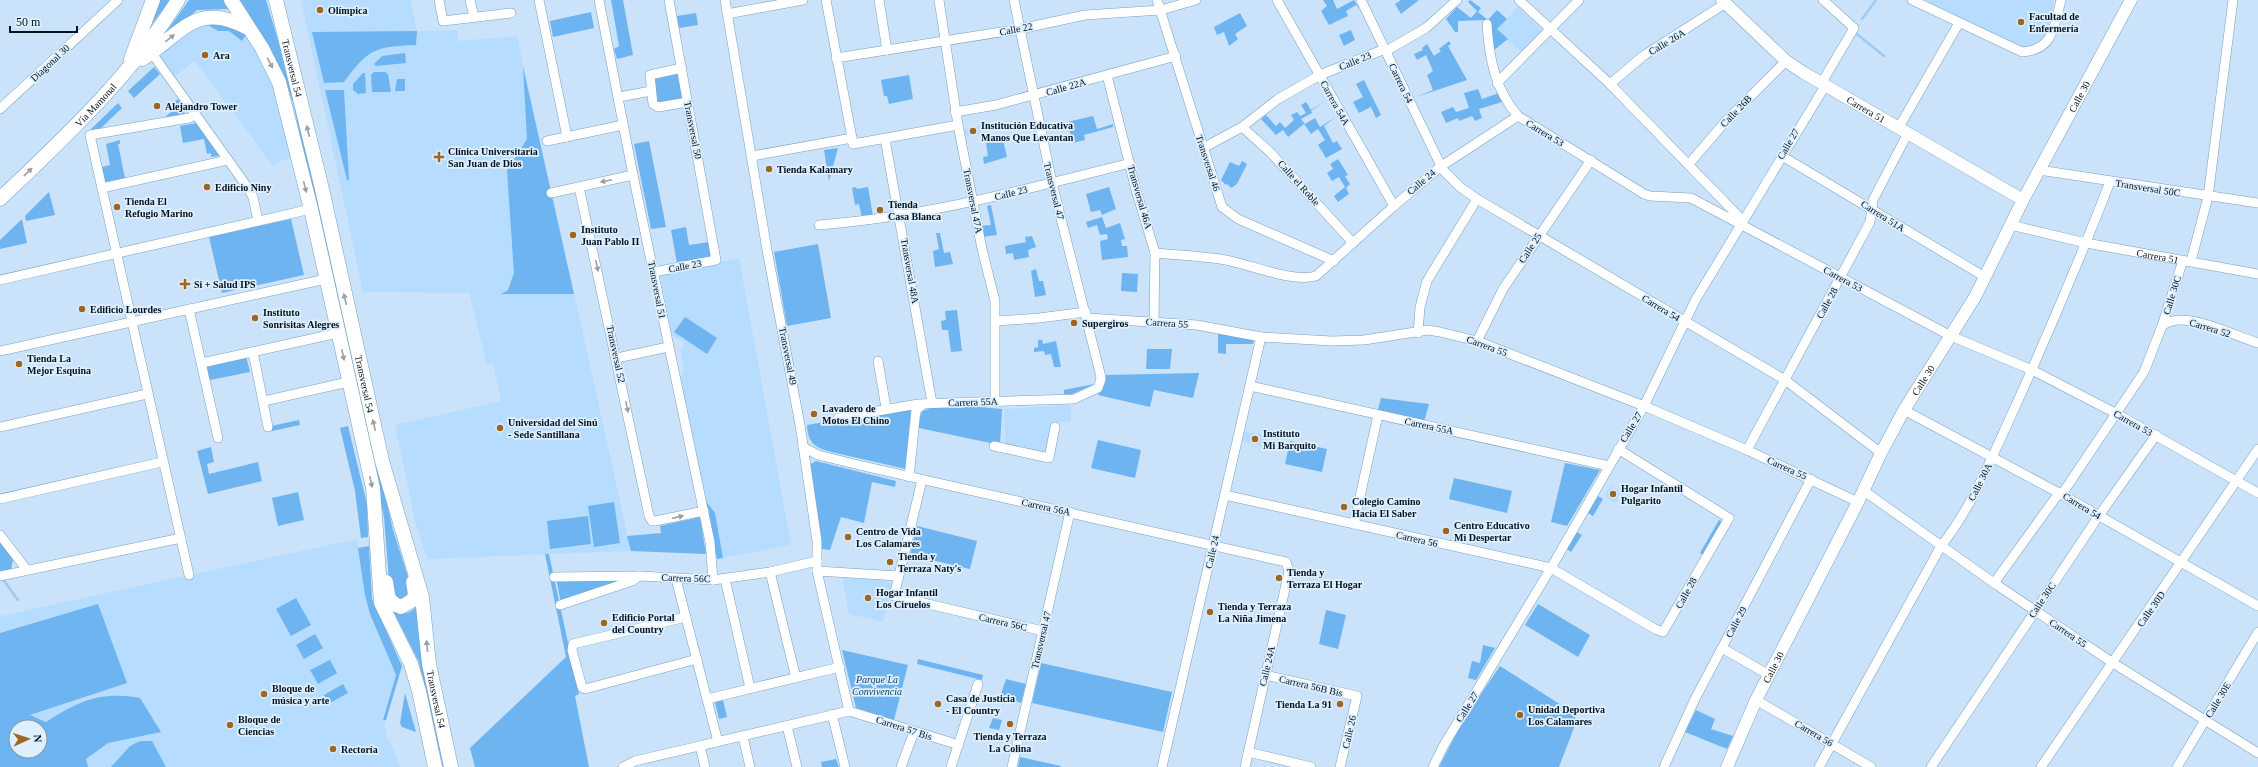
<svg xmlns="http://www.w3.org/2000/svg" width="2258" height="767" font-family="'Times New Roman',serif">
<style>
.built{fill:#b6dcff;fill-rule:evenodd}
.green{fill:#6db4f1;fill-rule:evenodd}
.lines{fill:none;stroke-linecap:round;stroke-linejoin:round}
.stream{stroke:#9ecbf3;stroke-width:2.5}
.street-casing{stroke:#78a0c3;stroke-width:10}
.secondary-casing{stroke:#78a0c3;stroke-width:13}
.primary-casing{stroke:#78a0c3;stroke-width:15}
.street{stroke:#fff;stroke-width:9}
.secondary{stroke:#fff;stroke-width:12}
.primary{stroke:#fff;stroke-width:14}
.oneway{fill:#9aa0a5}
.poi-dot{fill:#9f6523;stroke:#deeffe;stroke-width:1.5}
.labels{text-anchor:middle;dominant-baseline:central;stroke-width:3.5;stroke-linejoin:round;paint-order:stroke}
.poi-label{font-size:10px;font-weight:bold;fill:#03111e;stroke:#deeffe;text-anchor:start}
.street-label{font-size:10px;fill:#03111e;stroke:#deeffe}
.park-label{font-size:10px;font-style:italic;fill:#04436d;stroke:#deeffe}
</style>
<rect width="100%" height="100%" fill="#cae3fa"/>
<path class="built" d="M301,0H410L417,31L458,30V41L517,36L631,551L427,559L416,525L395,425L501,401L493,364L487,366L469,293L363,292Z
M1925,0H2054L2047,34L2039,46L2021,48Z
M1518,7L1543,31L1522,53L1497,29Z
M201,23L247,33L274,85L291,158L283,160L273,166L195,61L174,77L159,55L185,33Z
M980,126L981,133L966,136L964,129Z
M739,258L791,545L723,558L715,513L705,500L681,377L684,372L681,351L685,342L672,336L660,275Z
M1071,405V422H1050L1047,454L1005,446L1004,409Z
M1244,431L1268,436L1265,447L1242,441Z
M1611,486L1621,492L1615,503L1604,496Z
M357,539L365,595L370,614L396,675L383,719L386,720L384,728L387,730L385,736L390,741L400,767H0V616ZM16,727H40V751H16Z
M842,575L893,582L883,622L849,614Z"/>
<path class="green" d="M159,0H170L149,28Z
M189,0H226L231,9L197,10L159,42Z
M240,0H266L286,67L326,228L393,530L413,592L398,603L389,580L384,517L293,103C281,65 261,34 240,0Z
M611,0H623L633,55L617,59L614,49L619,46Z
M1323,0H1333L1337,9L1354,0L1360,10L1356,5L1346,11L1348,16L1329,25L1321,11L1327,6Z
M1401,0H1419L1401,14L1395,4Z
M1470,0L1481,8L1478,12L1488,20L1497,10L1507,19L1497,29L1508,39L1494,50L1492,32L1488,20L1458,21V32H1455L1446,19L1457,7L1471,18L1477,11L1468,2Z
M591,12L594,28L553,37L550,21Z
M696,13L698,25L679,28L677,16Z
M1240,13L1247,26L1235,34L1238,39L1229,46L1224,32L1217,35L1214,27Z
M211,19L247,33L242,41L229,31H218L203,22Z
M1351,30L1355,40L1344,46L1339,35Z
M417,31L416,45C375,47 369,48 344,82L324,83L312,32Z
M1449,41L1451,44L1448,46L1467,80L1416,97L1433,90L1427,75L1433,71L1426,55L1417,60L1414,54L1423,50L1422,48L1427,44L1434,56L1441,51L1439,49Z
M405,53L406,63L376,66L374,64L382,56Z
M154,67L160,74L134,98L128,91Z
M523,67L574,294H501L508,290L514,273L507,171L527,139Z
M680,70L685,100L657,105L652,75Z
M374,72H385L388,74L391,92H372L371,75Z
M363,73H365L366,93L358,94L353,90V84Z
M909,75L913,99L889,104L887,96H884L881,80Z
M397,79H405V91H395Z
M1364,80L1381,115L1376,118L1371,107L1359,113L1353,102L1363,97L1356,84Z
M1478,89L1482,99L1499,93L1502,102L1479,109L1482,118L1475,121L1472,116L1459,121L1458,118L1446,123L1441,112L1453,107L1456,112L1469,108L1464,93Z
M325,90H344L349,180H347Z
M178,99L186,108L184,114L159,122L176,108L172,104Z
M1327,100L1311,111L1312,113L1301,119L1305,124L1315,118L1320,127L1336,117L1324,126L1333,143L1337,141L1342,149L1326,158L1318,145L1325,140L1318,129L1311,134L1304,124L1288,137L1283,130L1276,135L1261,119L1266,115L1276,126L1280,122L1285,128L1294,120L1291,115L1297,112L1300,116L1306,113L1301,105L1306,102L1311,110Z
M118,103L122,108L100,129L89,131Z
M1093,116L1097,129L1113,124V127L1084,135L1085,140L1073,143L1067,122Z
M196,123L219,156L211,157V153L207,154L204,139L183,143L180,126Z
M120,140V144H118L125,178L105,182L102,167L110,165L106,144Z
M1003,140L1007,157L984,164L983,157L988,156L986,143Z
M649,141L666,227L651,229L634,144Z
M838,148L829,181L824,150Z
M1338,159L1348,175L1345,176L1350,184L1346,188L1349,194L1338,202L1334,196L1345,187L1339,177L1332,181L1327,173L1333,169L1330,164Z
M1242,161L1247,164L1237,184L1231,188L1227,184L1226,185L1221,180L1230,162L1239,166Z
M856,187L857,189L868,187L873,216L862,218L859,204L855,205L852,188Z
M1109,187L1116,209L1102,215L1100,210L1091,212L1086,194Z
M49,192L55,215L26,221L25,216Z
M991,205L997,235L982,237L981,226L991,225L987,206Z
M1102,217L1106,228L1120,223L1125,239L1121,240L1122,246H1127L1128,257L1102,260L1100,241L1108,239L1107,234L1100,235L1097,225L1088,228L1086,222Z
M22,219L27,243L0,249V240Z
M291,219L304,275L222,293L209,237Z
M686,227L689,245L709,242L711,257L677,263L671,230Z
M936,233H940L944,253L950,252L953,264L935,267L933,251L939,249Z
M1032,236L1036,247L1028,250L1029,257L1014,260L1013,253L1006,254L1005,246L1026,242L1025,237Z
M818,244L831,318L787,326L774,252Z
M1036,269L1039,281H1043L1046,295L1035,297L1031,271Z
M1122,273L1138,274L1137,292L1121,291Z
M957,310L962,351L951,352L948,330H942L941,321L946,320L945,311Z
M685,317L717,338L707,354L674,332Z
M1218,333L1254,340L1253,344H1226V354L1218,353Z
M1038,340H1042L1043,344L1056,341L1061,367H1054L1051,354L1045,355L1044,351L1034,352V348L1038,347Z
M1147,349H1172L1170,369H1146Z
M246,356L250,372L210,380L206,365Z
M1199,373L1193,398L1154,390L1150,407L1098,395L1105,384L1106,375Z
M1094,384L1072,394L1064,395V390Z
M1381,398L1429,404L1424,422L1377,413Z
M944,404L1002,409L1000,445L919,428V419L923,411Z
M911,407L906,469L827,451C812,446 808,440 807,425Z
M299,420L300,425L272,431L271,426Z
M348,426L367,504L368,537L361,538L355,491L340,428Z
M1098,440L1141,450L1135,478L1091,468Z
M1290,441L1327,449L1322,472L1285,464Z
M211,447L214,462L207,464L209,474L258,462L262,481L208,494L197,451Z
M816,461L896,481L895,487L872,482L864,523L841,517L830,550L822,549L810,467L811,464Z
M1565,463L1600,470L1567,526L1551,522Z
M1454,478L1512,491L1507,513L1449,499Z
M298,492L304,520L278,526L272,498Z
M1598,496L1603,499L1593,516L1588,513Z
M705,500L715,513L723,558L717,559Z
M614,502L620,543L594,547L588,506Z
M588,516L591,544L550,549L547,521Z
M700,517L706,554L631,551L627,536L661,533L660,526Z
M1719,520L1723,522L1703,555L1700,553Z
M917,526L977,541L970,569L910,555Z
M1577,532L1582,535L1571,552L1567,549Z
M0,542L13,560L11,569L0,571Z
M369,546L372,599L402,666L386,720H383L396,675L370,614L365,595L358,548Z
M545,554H549L579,694L575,696L589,767H475L470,748L566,657Z
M556,578H631L561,603Z
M296,598L311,625L291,636L276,609Z
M98,604L127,683L30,715L46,722C79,701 100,691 140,698L161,732L108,743L86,759L88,767H0V633ZM16,727H40V751H16Z
M419,604L447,767H443L419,662L393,611C404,615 411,614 419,604Z
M1538,604L1590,635L1578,657L1525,625Z
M1326,610L1346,615L1338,649L1319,644Z
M315,634L323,648L304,659L296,645Z
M1483,645L1495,648L1476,680L1468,678L1472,661L1480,663Z
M842,650L908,665L894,720L856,708Z
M918,659L983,675L982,680L917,664Z
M330,660L337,673L318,684L310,670Z
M1041,663L1172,692L1163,732L1032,703Z
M1500,666L1569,710L1577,720L1559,767H1439L1464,719Z
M1006,679L1026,684L1021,703L1000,697Z
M343,684L348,693L328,704L324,695Z
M405,693L416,732L402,727L400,723Z
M723,700L727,717L719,719L715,702Z
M1696,710L1715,719L1711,729L1733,736L1727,749L1685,732Z
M993,718L1002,720L999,730L989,728Z
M140,741H152L166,767H111L130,746Z
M1020,757L1061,766L1060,767H1018Z
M836,759L839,767H822L821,762Z"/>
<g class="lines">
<path class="stream" d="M1862,19L1876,0
M1853,31L1884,56
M2,578L18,600"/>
<g class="street-casing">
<g id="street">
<path d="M439,0L443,21L511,13"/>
<path d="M470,0L474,17"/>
<path d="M539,0L567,137"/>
<path d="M599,0L633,175L710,542L713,580"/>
<path d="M725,0L767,250L800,425L817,541V571L849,711"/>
<path d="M826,0L852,138"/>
<path d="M879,0L887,50"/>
<path d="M939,0L958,125L982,249L995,301V401"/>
<path d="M1157,0L1222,207L1238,219L1334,261"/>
<path d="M1277,0L1394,206"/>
<path d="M1361,0L1441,166"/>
<path d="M1519,0L1610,84L1743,221"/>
<path d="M1912,0L2022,52C2054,50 2054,26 2061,0"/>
<path d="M727,14L803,0"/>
<path d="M1487,24C1489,57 1495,90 1518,116L1644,194L1650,196L1691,198L1951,336L2032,370L2117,414L2258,493"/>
<path d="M149,49L248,188L253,197L258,221"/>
<path d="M1386,51L1426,28L1457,0"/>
<path d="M836,58L1020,29L1085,15L1161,10L1196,0"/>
<path d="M682,68L650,75L653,104L658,107L688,102"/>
<path d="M1107,75L1136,190L1155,253L1154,321"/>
<path d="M1497,83L1579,0"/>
<path d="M1610,84L1643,56L1726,3"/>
<path d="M1821,84L1854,28L1823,0"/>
<path d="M619,97L651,91"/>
<path d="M0,109L118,0"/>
<path d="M955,112L996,105L1176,56"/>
<path d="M1242,127L1271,153L1353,243"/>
<path d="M1899,127L1959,23"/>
<path d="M885,139L932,403"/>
<path d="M547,141L623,125"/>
<path d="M1203,148L1242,127L1278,99L1320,75L1385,49"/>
<path d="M752,156L852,138L853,144L958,125"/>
<path d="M1782,156L1985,277"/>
<path d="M1689,164L1725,122L1786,61"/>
<path d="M1440,167L1460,187L1477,199L1785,380L1881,453"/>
<path d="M2039,170L2258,203"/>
<path d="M579,187L649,516L652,521H655L704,511"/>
<path d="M102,188L228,160"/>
<path d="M551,193L633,175"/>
<path d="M819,225C925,217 1027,189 1130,163"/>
<path id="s1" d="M2011,225L2086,243L2258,274"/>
<path d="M1155,253C1177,255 1199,256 1220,259C1248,263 1290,283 1316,276L1394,206L1440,167L1518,116"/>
<path d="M2191,261L2208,197L2233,0"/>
<path d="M654,272L716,260L669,0"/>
<path d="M0,280L311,209"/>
<path d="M189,309L218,438"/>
<path d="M1088,318L1197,325L1261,337L1332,341L1364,340L1428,330L1440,332L1477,341L1644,406L1747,450L1858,502"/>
<path d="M997,321L1039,318L1086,312"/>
<path d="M2162,326C2183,308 2234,336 2258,343"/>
<path d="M1418,333L1420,307L1427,281L1477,199"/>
<path d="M1477,341L1503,289L1591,160"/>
<path d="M0,351L326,279"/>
<path d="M253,352L268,427"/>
<path d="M617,358L668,347"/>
<path d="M878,361L886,408"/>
<path d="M202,363L338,333"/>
<path d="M1250,386L1609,466"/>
<path d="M264,401L348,382"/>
<path d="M1904,410L2059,493L2258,606"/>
<path d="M838,418L918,404L1074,399L1098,388L1101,379L1100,373L1052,183L1014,0"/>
<path d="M0,427L147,394"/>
<path d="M994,446L1049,458L1055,427"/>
<path d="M803,447L818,455L863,466L1286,562L1289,571L1245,767"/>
<path d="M1747,450L1870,222L1873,200L1908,133"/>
<path d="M909,477L916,410L924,404"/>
<path d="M922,480L894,596L1043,631"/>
<path d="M1864,491L1994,583L2113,663L2258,753"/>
<path d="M2062,494L2144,372L2162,326L2183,260"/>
<path d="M1225,495L1551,568L1655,629L1663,632L1729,518L1618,449"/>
<path d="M0,499L162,462"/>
<path d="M1354,524L1378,415"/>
<path d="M0,535L27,570"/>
<path d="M817,571L898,576"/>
<path d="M770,572L796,678"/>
<path d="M189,575L90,135L189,118L195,115"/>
<path d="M0,576L181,538"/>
<path d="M554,577L640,576L713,580L770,572L817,561"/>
<path d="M676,579L718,742"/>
<path d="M725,579L750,688"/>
<path d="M1994,583L2059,493"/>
<path d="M560,605L632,581L639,576"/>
<path d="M686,617L573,644L572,650L582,687L585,689L697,659"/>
<path d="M1722,648L1769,675"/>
<path d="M1265,675L1357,696L1340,767"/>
<path d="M707,699L840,667"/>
<path d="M1756,700L1871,767"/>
<path d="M832,714L845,767"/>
<path d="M787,726L797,767"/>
<path d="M743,737L750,767"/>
<path d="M700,746L705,767"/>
<path d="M1248,752L1311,767"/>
<path d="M623,767L635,761L849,711L959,745"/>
<path d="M901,767L914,732"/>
<path d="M951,767L978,684"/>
<path d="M1012,767L1070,512"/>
<path d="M1162,767L1261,337"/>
<path d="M1433,767L1444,745L1551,568L1644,406L1696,299L1825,86"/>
<path d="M1664,767L1695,699L1811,479"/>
<path d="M1819,767L1941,546C1972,507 1990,461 2011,416C2046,339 2079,261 2110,182"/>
<path d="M1931,767L2098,517L2156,435"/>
<path d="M2041,767L2258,449"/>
<path d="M2177,767L2258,632"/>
</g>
</g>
<g class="secondary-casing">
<g id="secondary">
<path id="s2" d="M1722,0L1786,61L1804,73L2023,200"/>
<path id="s3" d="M1727,767L1756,700L1858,502L1881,453L1904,410L1975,297L2023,200L2131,0"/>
</g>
</g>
<g class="primary-casing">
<g id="primary">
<path d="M231,0L262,48L279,82L311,209L373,488L381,603L411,664L419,691L435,767"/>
<path id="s4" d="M276,0L322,189L382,461L422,597L429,664L451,767"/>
<path d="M131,59L153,0"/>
<path d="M142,59C183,33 196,0 248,28"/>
<path id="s5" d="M0,199C64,138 131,76 178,0"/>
<path d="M386,582L389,599L396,605L401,607L413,600L415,594L413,582"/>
</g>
</g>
<use href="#street" class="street"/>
<use href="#secondary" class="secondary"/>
<use href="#primary" class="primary"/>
</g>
<defs><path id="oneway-solid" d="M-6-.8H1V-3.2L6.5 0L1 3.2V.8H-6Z"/></defs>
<g class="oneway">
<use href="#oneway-solid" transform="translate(170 38) rotate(-39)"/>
<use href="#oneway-solid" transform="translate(270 63) rotate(62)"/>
<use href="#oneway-solid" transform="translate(308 131) rotate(-104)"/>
<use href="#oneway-solid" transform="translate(28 172) rotate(-44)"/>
<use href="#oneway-solid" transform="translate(606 181) rotate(168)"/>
<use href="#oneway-solid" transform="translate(305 187) rotate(76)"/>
<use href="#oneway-solid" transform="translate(597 266) rotate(78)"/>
<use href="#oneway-solid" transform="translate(345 299) rotate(-103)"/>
<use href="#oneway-solid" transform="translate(343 355) rotate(78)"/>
<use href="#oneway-solid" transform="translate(627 407) rotate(78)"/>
<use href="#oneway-solid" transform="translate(374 425) rotate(-103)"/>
<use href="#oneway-solid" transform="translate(371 482) rotate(78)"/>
<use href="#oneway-solid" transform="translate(678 517) rotate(-13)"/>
<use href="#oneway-solid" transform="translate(427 646) rotate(-96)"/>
</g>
<g class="poi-dot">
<circle cx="320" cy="10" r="4"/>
<circle cx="2021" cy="22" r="4"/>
<circle cx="205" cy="55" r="4"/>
<circle cx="157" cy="106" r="4"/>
<circle cx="973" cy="131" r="4"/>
<path d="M437 151h4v4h4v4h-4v4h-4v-4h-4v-4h4z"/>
<circle cx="769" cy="169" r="4"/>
<circle cx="207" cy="187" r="4"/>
<circle cx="117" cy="207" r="4"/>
<circle cx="880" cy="210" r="4"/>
<circle cx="573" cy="235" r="4"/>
<path d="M183 278h4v4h4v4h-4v4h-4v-4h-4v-4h4z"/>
<circle cx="82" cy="309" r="4"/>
<circle cx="255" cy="318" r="4"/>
<circle cx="1074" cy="323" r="4"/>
<circle cx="19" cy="364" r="4"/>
<circle cx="814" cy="414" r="4"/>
<circle cx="500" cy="428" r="4"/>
<circle cx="1255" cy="439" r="4"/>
<circle cx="1613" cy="494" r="4"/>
<circle cx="1344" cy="507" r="4"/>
<circle cx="1446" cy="531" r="4"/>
<circle cx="848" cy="537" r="4"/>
<circle cx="890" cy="562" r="4"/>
<circle cx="1279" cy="578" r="4"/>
<circle cx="868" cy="598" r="4"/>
<circle cx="1210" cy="612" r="4"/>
<circle cx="604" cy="623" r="4"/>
<circle cx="264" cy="694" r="4"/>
<circle cx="938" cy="704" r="4"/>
<circle cx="1340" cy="704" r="4"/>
<circle cx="1520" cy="715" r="4"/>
<circle cx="1010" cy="724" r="4"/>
<circle cx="230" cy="725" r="4"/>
<circle cx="333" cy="749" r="4"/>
</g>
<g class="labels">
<g class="poi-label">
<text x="328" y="10">Olímpica</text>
<text x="2029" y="16">Facultad de<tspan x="2029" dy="12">Enfermería</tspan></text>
<text x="213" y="55">Ara</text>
<text x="165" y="106">Alejandro Tower</text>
<text x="981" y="125">Institución Educativa<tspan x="981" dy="12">Manos Que Levantan</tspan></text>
<text x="448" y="151">Clínica Universitaria<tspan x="448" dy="12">San Juan de Dios</tspan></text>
<text x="777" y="169">Tienda Kalamary</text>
<text x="215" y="187">Edificio Niny</text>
<text x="125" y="201">Tienda El<tspan x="125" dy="12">Refugio Marino</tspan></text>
<text x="888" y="204">Tienda<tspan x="888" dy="12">Casa Blanca</tspan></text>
<text x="581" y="229">Instituto<tspan x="581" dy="12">Juan Pablo II</tspan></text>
<text x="194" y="284">Si + Salud IPS</text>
<text x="90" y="309">Edificio Lourdes</text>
<text x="263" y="312">Instituto<tspan x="263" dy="12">Sonrisitas Alegres</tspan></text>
<text x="1082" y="323">Supergiros</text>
<text x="27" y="358">Tienda La<tspan x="27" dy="12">Mejor Esquina</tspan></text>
<text x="822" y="408">Lavadero de<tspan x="822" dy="12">Motos El Chino</tspan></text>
<text x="508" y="422">Universidad del Sinú<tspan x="508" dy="12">- Sede Santillana</tspan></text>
<text x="1263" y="433">Instituto<tspan x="1263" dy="12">Mi Barquito</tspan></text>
<text x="1621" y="488">Hogar Infantil<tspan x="1621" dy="12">Pulgarito</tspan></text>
<text x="1352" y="501">Colegio Camino<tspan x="1352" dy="12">Hacia El Saber</tspan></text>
<text x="1454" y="525">Centro Educativo<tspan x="1454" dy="12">Mi Despertar</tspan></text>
<text x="856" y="531">Centro de Vida<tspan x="856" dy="12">Los Calamares</tspan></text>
<text x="898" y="556">Tienda y<tspan x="898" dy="12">Terraza Naty's</tspan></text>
<text x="1287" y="572">Tienda y<tspan x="1287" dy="12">Terraza El Hogar</tspan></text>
<text x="876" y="592">Hogar Infantil<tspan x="876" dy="12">Los Ciruelos</tspan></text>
<text x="1218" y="606">Tienda y Terraza<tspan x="1218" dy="12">La Niña Jimena</tspan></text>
<text x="612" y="617">Edificio Portal<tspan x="612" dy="12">del Country</tspan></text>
<text x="272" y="688">Bloque de<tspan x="272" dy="12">música y arte</tspan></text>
<text x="946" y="698">Casa de Justicia<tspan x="946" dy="12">- El Country</tspan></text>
<text x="1332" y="704" text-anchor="end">Tienda La 91</text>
<text x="1528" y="709">Unidad Deportiva<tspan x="1528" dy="12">Los Calamares</tspan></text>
<text x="238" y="719">Bloque de<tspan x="238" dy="12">Ciencias</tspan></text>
<text x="1010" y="736" text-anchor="middle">Tienda y Terraza<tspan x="1010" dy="12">La Colina</tspan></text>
<text x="341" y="749">Rectoría</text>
</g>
<g class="street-label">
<text transform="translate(1016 29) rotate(-11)">Calle 22</text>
<text transform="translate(1667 42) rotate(-31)">Calle 26A</text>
<text transform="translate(1355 61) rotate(-22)">Calle 23</text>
<text transform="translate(50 63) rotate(-43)">Diagonal 30</text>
<text stroke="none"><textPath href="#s4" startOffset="70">Transversal 54</textPath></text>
<text transform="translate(1401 83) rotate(64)">Carrera 54</text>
<text transform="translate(1066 87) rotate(-16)">Calle 22A</text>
<text stroke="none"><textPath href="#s3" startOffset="758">Calle 30</textPath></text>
<text transform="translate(1335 103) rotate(61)">Carrera 54A</text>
<text stroke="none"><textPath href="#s5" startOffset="134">Vía Mamonal</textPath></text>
<text stroke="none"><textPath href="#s2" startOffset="182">Carrera 51</textPath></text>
<text transform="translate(1736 111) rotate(-46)">Calle 26B</text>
<text transform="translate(693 130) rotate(79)">Transversal 50</text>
<text transform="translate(1545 133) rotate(31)">Carrera 53</text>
<text transform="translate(1788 144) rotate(-60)">Calle 27</text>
<text transform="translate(1208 163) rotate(72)">Transversal 46</text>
<text transform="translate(1421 182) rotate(-40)">Calle 24</text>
<text transform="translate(1299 183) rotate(48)">Calle el Roble</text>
<text transform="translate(2148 188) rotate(9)">Transversal 50C</text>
<text transform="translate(1054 191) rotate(76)">Transversal 47</text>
<text transform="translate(1011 193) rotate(-14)">Calle 23</text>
<text transform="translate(1140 197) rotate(74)">Transversal 46A</text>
<text transform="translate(973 201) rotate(79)">Transversal 47A</text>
<text transform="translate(1883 216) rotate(32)">Carrera 51A</text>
<text transform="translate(1530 248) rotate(-57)">Calle 25</text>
<text stroke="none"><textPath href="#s1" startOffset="150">Carrera 51</textPath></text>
<text transform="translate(685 266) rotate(-11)">Calle 23</text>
<text transform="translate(910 271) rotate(80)">Transversal 48A</text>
<text transform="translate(1843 279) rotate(28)">Carrera 53</text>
<text transform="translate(657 290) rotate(79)">Transversal 51</text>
<text transform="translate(2172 295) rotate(-73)">Calle 30C</text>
<text transform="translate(1827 303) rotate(-61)">Calle 28</text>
<text transform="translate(1661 308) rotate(31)">Carrera 54</text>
<text transform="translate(1167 323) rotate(4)">Carrera 55</text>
<text transform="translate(2210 328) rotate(17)">Carrera 52</text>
<text transform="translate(1487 346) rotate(20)">Carrera 55</text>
<text transform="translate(616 354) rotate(78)">Transversal 52</text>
<text transform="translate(788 356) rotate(79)">Transversal 49</text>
<text stroke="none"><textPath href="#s3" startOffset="434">Calle 30</textPath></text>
<text stroke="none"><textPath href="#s4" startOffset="394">Transversal 54</textPath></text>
<text transform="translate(973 402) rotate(-2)">Carrera 55A</text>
<text transform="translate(2133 423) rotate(29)">Carrera 53</text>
<text transform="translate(1429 426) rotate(12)">Carrera 55A</text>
<text transform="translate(1631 427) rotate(-59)">Calle 27</text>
<text transform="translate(1787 468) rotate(24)">Carrera 55</text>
<text transform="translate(1980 482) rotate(-63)">Calle 30A</text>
<text transform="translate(2082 506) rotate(31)">Carrera 54</text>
<text transform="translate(1046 507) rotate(12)">Carrera 56A</text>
<text transform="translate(1417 539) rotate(13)">Carrera 56</text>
<text transform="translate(1212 552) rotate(-77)">Calle 24</text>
<text transform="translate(686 578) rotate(2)">Carrera 56C</text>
<text transform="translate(1686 593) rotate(-61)">Calle 28</text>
<text transform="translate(2042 600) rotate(-56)">Calle 30C</text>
<text transform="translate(2151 609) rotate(-55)">Calle 30D</text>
<text transform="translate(1003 622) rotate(13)">Carrera 56C</text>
<text transform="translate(1736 622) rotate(-62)">Calle 29</text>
<text transform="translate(2068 633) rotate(34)">Carrera 55</text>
<text transform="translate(1041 640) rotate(-77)">Transversal 47</text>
<text transform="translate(1267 666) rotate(-77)">Calle 24A</text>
<text stroke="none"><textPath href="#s3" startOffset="110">Calle 30</textPath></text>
<text transform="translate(1311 686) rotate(13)">Carrera 56B Bis</text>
<text stroke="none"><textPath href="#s4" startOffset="718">Transversal 54</textPath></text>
<text transform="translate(2218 700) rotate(-59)">Calle 30E</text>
<text transform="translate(1467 707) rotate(-58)">Calle 27</text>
<text transform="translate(904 728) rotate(18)">Carrera 57 Bis</text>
<text transform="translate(1349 732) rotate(-77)">Calle 26</text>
<text transform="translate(1814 733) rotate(30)">Carrera 56</text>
</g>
<g class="park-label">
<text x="877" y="679">Parque La<tspan x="877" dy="12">Convivencia</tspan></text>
</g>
</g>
<g transform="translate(28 739) rotate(87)"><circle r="19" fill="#deeffe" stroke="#8696a4"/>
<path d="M0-3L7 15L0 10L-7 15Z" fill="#9f6523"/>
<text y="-6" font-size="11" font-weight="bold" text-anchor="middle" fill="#03111e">N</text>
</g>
<path d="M10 26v6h67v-6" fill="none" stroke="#03111e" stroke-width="2"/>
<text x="16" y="26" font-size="12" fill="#03111e" stroke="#deeffe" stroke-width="3" paint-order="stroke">50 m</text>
</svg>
